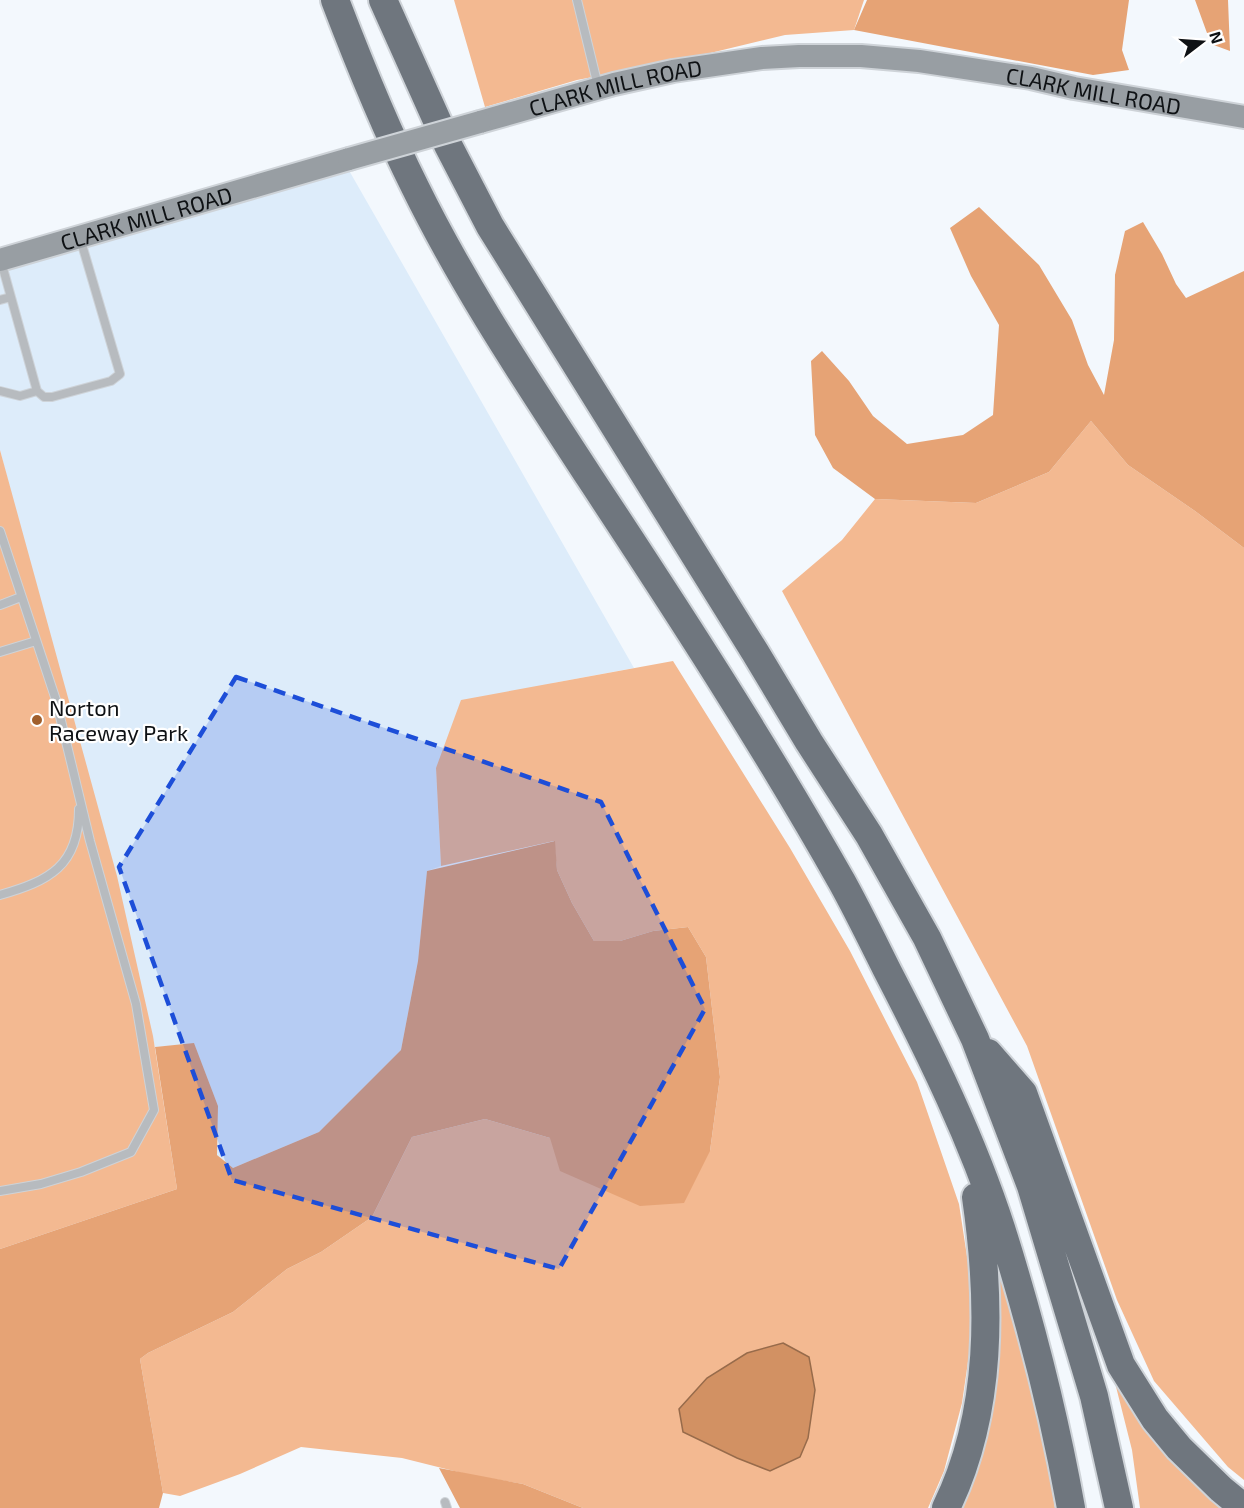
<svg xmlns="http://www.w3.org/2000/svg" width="1244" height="1508" font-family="'Exo 2',sans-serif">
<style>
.built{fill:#ddecfa}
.green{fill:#f3b991}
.forest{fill:#e6a375}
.water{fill:#d29163;stroke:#976b4b;stroke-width:1.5}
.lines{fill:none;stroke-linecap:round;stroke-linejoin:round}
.lane-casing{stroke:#ced3d8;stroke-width:10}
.secondary-casing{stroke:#ced3d8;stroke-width:26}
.highway-casing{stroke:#ced3d8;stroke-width:32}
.lane{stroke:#b7bbbf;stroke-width:8}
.secondary{stroke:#989ea3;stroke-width:22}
.highway{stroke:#6f767e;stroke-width:28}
.secondary-bridge-casing{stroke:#ced3d8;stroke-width:26;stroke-linecap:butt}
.secondary-bridge{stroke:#989ea3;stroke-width:22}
.marked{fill:#1d4ed8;fill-opacity:0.2;stroke:#1d4ed8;stroke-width:4.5;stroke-dasharray:12 8;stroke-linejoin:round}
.poi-dot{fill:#a15f2c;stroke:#fff;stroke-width:2}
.labels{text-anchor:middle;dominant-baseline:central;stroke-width:4.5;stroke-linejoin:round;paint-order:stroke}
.street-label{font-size:22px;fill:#0e1114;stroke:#fff}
.poi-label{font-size:22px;fill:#0e1114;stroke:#fff;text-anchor:start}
</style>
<rect width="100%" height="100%" fill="#f3f8fd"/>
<path class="built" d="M343,160L634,668L553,683L436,768L441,866L427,871L418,961L401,1050L319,1132L233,1168L217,1155L218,1106L194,1044L155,1047L0,450V260Z"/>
<path class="green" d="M454,0H864L854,30L785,35L673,62L577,80L485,107Z
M1091,421L1128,465L1195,511L1244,548V1480L1228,1467L1154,1381L1117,1300L1027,1046L782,591L842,540L875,499L976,503L1049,472Z
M0,450L117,876L153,1036L177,1189L0,1249Z
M673,661L790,848L850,951L917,1082L959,1204L970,1276L971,1341L962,1403L944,1471L928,1508H583L523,1484L470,1475L402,1458L301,1447L240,1474L180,1496L163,1493L140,1359L148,1353L233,1312L287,1269L321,1252L372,1217L412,1137L485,1119L550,1138L710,1151L720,1077L706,957L688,927L653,931L620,941H594L572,903L557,870L554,841L441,866L436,768L461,700Z
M996,1254L1041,1422L1055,1508H960Z
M1109,1359L1234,1508H1140L1132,1450Z"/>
<path class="forest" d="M867,0H1129L1122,50L1129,70L1093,75L854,30Z
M1195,0H1228L1230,51L1211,44Z
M979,207L1039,265L1072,320L1088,365L1104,395L1114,340L1115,275L1125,231L1143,222L1162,254L1176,284L1186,298L1244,271V548L1195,511L1128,465L1091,421L1049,472L976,503L875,499L833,468L815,435L811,361L822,351L849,381L873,416L907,444L963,435L993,415L999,325L971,276L950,228Z
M555,841L557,870L572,903L594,941H620L653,931L688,927L706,957L720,1077L710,1151L684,1203L640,1206L560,1171L550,1138L485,1119L412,1137L372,1217L321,1252L287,1269L233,1312L148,1353L140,1359L163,1493L159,1508H0V1249L177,1189L155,1047L194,1043L218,1106L217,1155L233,1168L319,1132L401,1050L418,961L427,871Z
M439,1468L523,1484L583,1508H460Z"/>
<path class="water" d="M783,1343L809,1357L815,1390L808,1438L800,1457L770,1471L737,1458L683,1432L679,1409L707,1378L747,1353Z"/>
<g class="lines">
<g class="lane-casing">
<path id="lane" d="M577,0L598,86
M1,261L37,391L44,397H52L111,381L120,374L80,238
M0,300L11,297
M0,391L20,396L37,391
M0,531L56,700L90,841L136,1004L154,1110L131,1152L81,1172L41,1184L0,1191
M0,605L21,597
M0,652L36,641
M0,895C49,881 79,866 79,809
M445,1502L447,1508"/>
</g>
<g class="secondary-casing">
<g id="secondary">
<path id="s1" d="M480,122L614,84L673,71L762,58L799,56H861L919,61L1031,78L1074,88L1244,117"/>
<path id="s2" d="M0,260L349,159"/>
</g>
</g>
<g class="highway-casing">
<path id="highway" d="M335,0C359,63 385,127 415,187C465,289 529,384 590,478C677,610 764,744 842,882C858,911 873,942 888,972C931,1055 972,1139 1001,1228C1030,1320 1054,1413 1071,1508
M383,0L448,145L490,226L755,652L809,742L869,835L927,938L975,1039L1031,1186L1094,1396L1119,1508
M988,1053L1023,1093L1121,1365L1155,1419L1179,1448L1221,1489L1244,1508
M946,1508C993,1412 991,1301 976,1197"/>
</g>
<use href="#lane" class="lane"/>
<use href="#secondary" class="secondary"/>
<use href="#highway" class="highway"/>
<g class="secondary-bridge-casing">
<path id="secondary-bridge" d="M349,159L480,122"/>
</g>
<use href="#secondary-bridge" class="secondary-bridge"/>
</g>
<path class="marked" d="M236,677L601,802L705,1009L559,1269L232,1180L119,867Z"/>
<circle class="poi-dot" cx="37" cy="720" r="6"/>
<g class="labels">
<g class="street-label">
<text stroke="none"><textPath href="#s1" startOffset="140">CLARK MILL ROAD</textPath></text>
<text stroke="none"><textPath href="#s1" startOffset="624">CLARK MILL ROAD</textPath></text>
<text stroke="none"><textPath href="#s2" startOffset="152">CLARK MILL ROAD</textPath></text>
</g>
<g class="poi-label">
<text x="49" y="707">Norton<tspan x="49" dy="25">Raceway Park</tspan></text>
</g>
</g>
<g transform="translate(1202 42) rotate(73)" stroke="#ffffff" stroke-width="4.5" paint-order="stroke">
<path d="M0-4.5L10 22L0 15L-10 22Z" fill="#0e1114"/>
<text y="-9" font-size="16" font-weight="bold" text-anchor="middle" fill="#0e1114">N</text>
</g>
</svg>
